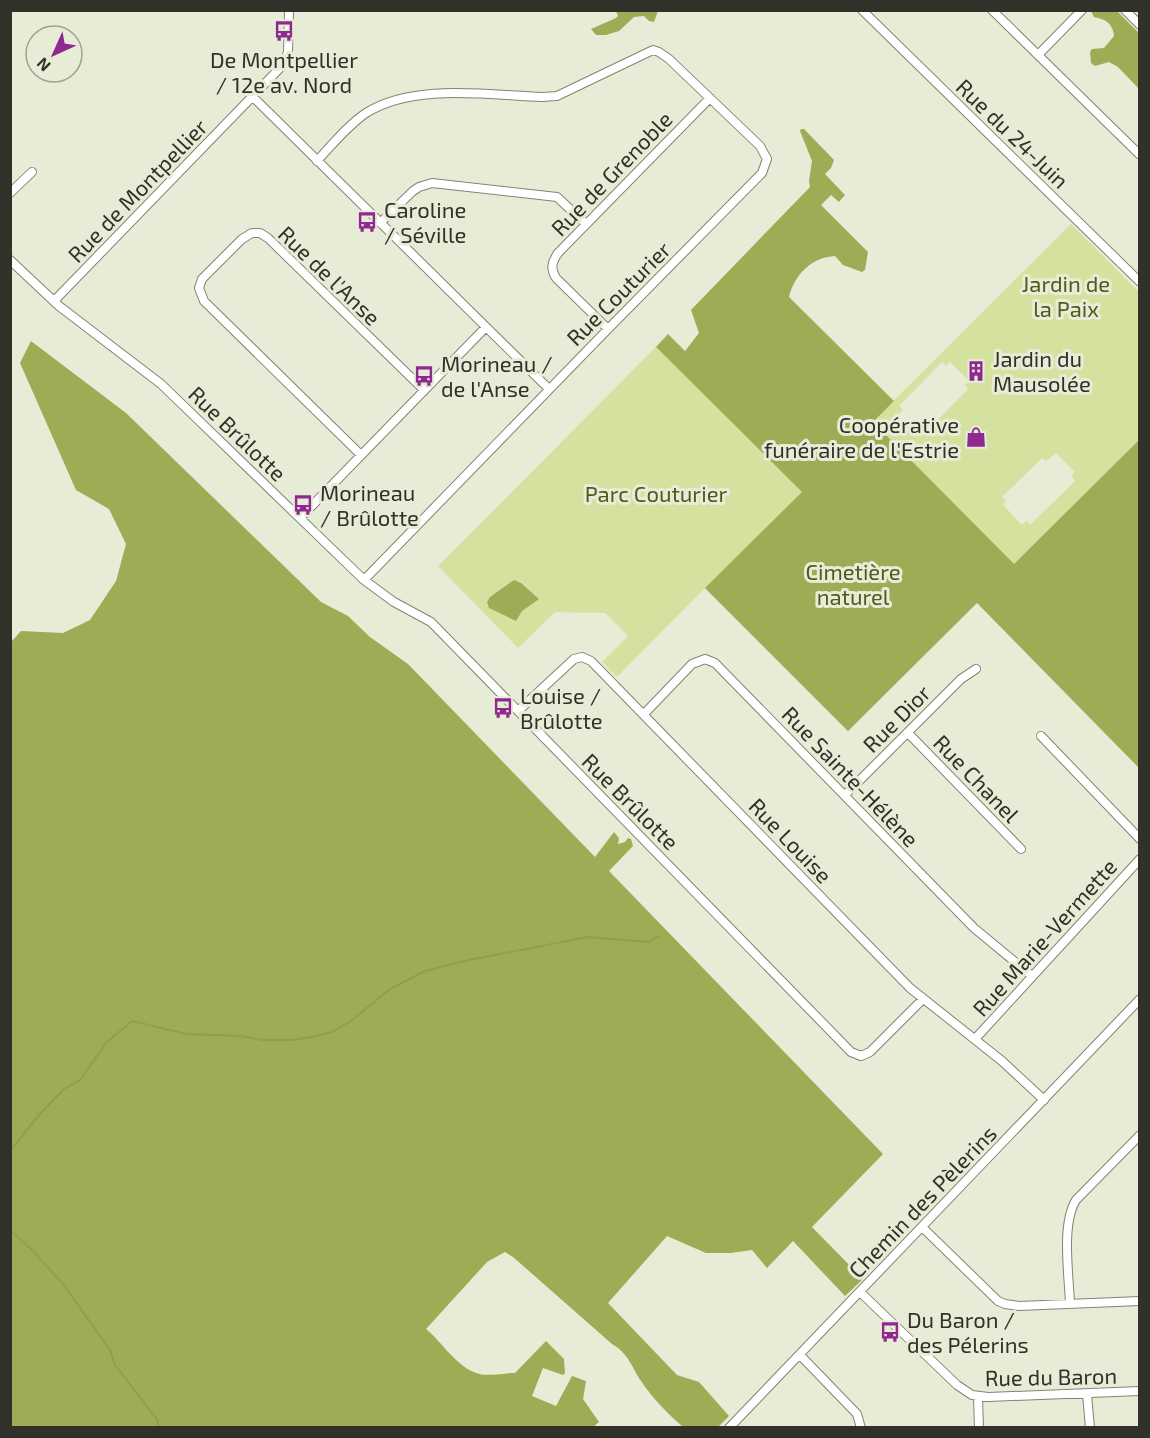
<svg xmlns="http://www.w3.org/2000/svg" width="1150" height="1438" font-family="'Exo 2',sans-serif">
<style>
.green{fill:#d4e19f;fill-rule:evenodd}
.forest{fill:#9dad55}
.lines{fill:none;stroke-linecap:round;stroke-linejoin:round}
.stream{stroke:#91a048;stroke-width:2}
.minor-casing{stroke:#808572;stroke-width:10}
.minor{stroke:#fff;stroke-width:8}
.labels{text-anchor:middle;dominant-baseline:central;stroke-width:6;stroke-linejoin:round;paint-order:stroke}
.poi-label{font-size:22px;fill:#30322a;stroke:#e7ecd7;text-anchor:start}
.street-label{font-size:22px;fill:#30322a;stroke:#e7ecd7}
.park-label{font-size:22px;fill:#505a1b;stroke:#e7ecd7}
</style>
<rect width="100%" height="100%" fill="#e7ecd7"/>
<path class="green" d="M1071,224L1139,292V440L848,731L705,588L617,677L602,662L628,636L605,613L555,612L518,648L438,566L656,347L802,492ZM942,362L946,366L950,362L969,381L965,385L968,389L930,428L926,425L917,433L898,415L903,410L899,406ZM1056,453L1075,472L1071,476L1075,481L1030,525L1027,521L1022,525L1003,505L1006,501L1002,497L1042,458L1046,461Z"/>
<path class="forest" d="M616,11H658L654,22L649,21L644,16L634,17L619,31L606,35H596L591,29L616,18L618,16Z
M1091,11H1117L1139,33V89L1118,67L1109,62L1095,66L1091,63L1090,52L1092,49L1104,48L1114,36C1113,24 1106,19 1094,17Z
M801,129H804L834,160L831,168L825,174L845,195L839,202L831,195L821,205L868,252L865,270L862,272L843,265L835,256C812,257 794,275 789,297L894,401L873,422L1014,564L1139,440V768L977,603L848,731L705,588L802,492L656,347L668,334L685,351L699,333L691,310L810,187L809,181L812,161L800,131Z
M31,341L126,413L321,602L348,616L370,637L408,664L595,857L614,832L619,838L618,844L625,842L628,838L631,839L633,846L609,871L883,1154L812,1227L863,1279L845,1296L793,1241L767,1268L752,1250L731,1253H706L667,1236L608,1303L677,1375L699,1382L729,1416L718,1427H683C667,1413 653,1399 641,1381C631,1366 629,1354 612,1344L513,1257L505,1252L487,1262L426,1329C443,1343 455,1365 476,1373C486,1377 504,1373 515,1373L546,1341L564,1359L565,1373L563,1375L543,1368L532,1396L556,1406L572,1376L586,1381L583,1399L599,1422L593,1427H11V642L21,631L63,633L90,620L116,581L126,544L109,509L76,490L20,363Z
M514,580L521,583L539,599L522,611L516,621L489,608L487,602L490,597Z"/>
<g class="lines">
<path class="stream" d="M10,1151L39,1115L64,1089L80,1080L106,1043L132,1021L186,1034L240,1036L263,1040H293L317,1036L332,1032L351,1021L390,989L425,971L469,960L588,937L649,942L659,936
M10,1230L31,1249L64,1285L110,1350L115,1365L158,1421V1428"/>
<g class="minor-casing">
<path id="minor" d="M862,10L1140,282
M992,10L1140,155
M1125,10L1140,25
M1038,55L1082,10
M253,97L549,389
M317,161C332,145 347,126 366,113C413,83 487,95 542,97L557,96L653,50L659,52L669,59L760,146L767,159L762,173L608,329L364,580
M10,193L32,172
M380,223L413,191L419,187L432,183L557,197L586,224
M10,260L59,306L161,384L364,580L394,602L431,622L851,1052L861,1056L870,1052L923,999
M54,301L280,68L288,53L289,10
M608,329L556,278C550,268 552,262 558,253L710,98
M361,455L204,301L199,288L202,279L242,239L252,233H260L268,238L424,390
M300,518L486,327
M518,711L574,659L582,657L591,661L910,988L1002,1061L1044,1100
M644,714L692,664L705,659L715,663L974,928L1032,976
M908,733L1021,849
M1041,736L1140,839
M845,795L961,679L976,669
M975,1039L1140,859
M922,1227L998,1301L1005,1304L1019,1306L1140,1301
M860,1292L957,1385L972,1395L988,1397L1140,1391
M1070,1304C1069,1275 1061,1224 1076,1200L1140,1135
M800,1355L857,1414L861,1428
M1087,1394L1090,1428
M978,1397L979,1428
M729,1428L1140,999"/>
</g>
<use href="#minor" class="minor"/>
</g>
<defs>
<g id="bus-bare" transform="scale(1.62)"><path d="M-5-6H5V4H4V6H2V4H-2V6H-4V4H-5ZM-3.5-4V0h7V-4ZM-3.5 1.2v1.5H-2V1.2ZM2 1.2v1.5H3.5V1.2Z" fill="#8f2990" stroke="#e7ecd7" stroke-width="2.5" paint-order="stroke"/></g>
<g id="building-bare" transform="scale(1.62)"><path d="M-4-6H4V6H1V3H-1V6H-4ZM-2.5-4.3h1.7v1.8h-1.7ZM.8-4.3h1.7v1.8H.8ZM-2.5-1h1.7V.8h-1.7ZM.8-1h1.7V.8H.8Z" fill="#8f2990" stroke="#e7ecd7" stroke-width="2.5" paint-order="stroke"/></g>
<g id="shop-bare" transform="scale(1.62)"><path d="M-5-2.5h2.3a2.7 3.5 0 0 1 5.4 0H5L5.5 6h-11ZM-1.5-2.5h3a1.5 2.3 0 0 0-3 0Z" fill="#8f2990" stroke="#e7ecd7" stroke-width="2.5" paint-order="stroke"/></g>
</defs>
<g fill-rule="evenodd">
<use href="#bus-bare" x="284" y="31"/>
<use href="#bus-bare" x="367" y="222"/>
<use href="#building-bare" x="976" y="371"/>
<use href="#bus-bare" x="424" y="376"/>
<use href="#shop-bare" x="976" y="437"/>
<use href="#bus-bare" x="303" y="505"/>
<use href="#bus-bare" x="503" y="708"/>
<use href="#bus-bare" x="890" y="1332"/>
</g>
<g class="labels">
<g class="poi-label">
<text x="284" y="59" text-anchor="middle">De Montpellier<tspan x="284" dy="25">/ 12e av. Nord</tspan></text>
<text x="384" y="209">Caroline<tspan x="384" dy="25">/ Séville</tspan></text>
<text x="993" y="358">Jardin du<tspan x="993" dy="25">Mausolée</tspan></text>
<text x="441" y="363">Morineau /<tspan x="441" dy="25">de l'Anse</tspan></text>
<text x="959" y="424" text-anchor="end">Coopérative<tspan x="959" dy="25">funéraire de l'Estrie</tspan></text>
<text x="320" y="492">Morineau<tspan x="320" dy="25">/ Brûlotte</tspan></text>
<text x="520" y="695">Louise /<tspan x="520" dy="25">Brûlotte</tspan></text>
<text x="907" y="1319">Du Baron /<tspan x="907" dy="25">des Pélerins</tspan></text>
</g>
<g class="street-label">
<text transform="translate(1013 133) rotate(44)">Rue du 24-Juin</text>
<text transform="translate(611 173) rotate(-46)">Rue de Grenoble</text>
<text transform="translate(137 190) rotate(-46)">Rue de Montpellier</text>
<text transform="translate(330 275) rotate(44)">Rue de l'Anse</text>
<text transform="translate(618 293) rotate(-45)">Rue Couturier</text>
<text transform="translate(238 433) rotate(44)">Rue Brûlotte</text>
<text transform="translate(896 718) rotate(-45)">Rue Dior</text>
<text transform="translate(851 776) rotate(46)">Rue Sainte-Hélène</text>
<text transform="translate(977 778) rotate(46)">Rue Chanel</text>
<text transform="translate(631 801) rotate(45)">Rue Brûlotte</text>
<text transform="translate(791 840) rotate(46)">Rue Louise</text>
<text transform="translate(1044 937) rotate(-48)">Rue Marie-Vermette</text>
<text transform="translate(922 1201) rotate(-46)">Chemin des Pèlerins</text>
<text transform="translate(1051 1376) rotate(-1)">Rue du Baron</text>
</g>
<g class="park-label">
<text x="1066" y="283">Jardin de<tspan x="1066" dy="25">la Paix</tspan></text>
<text x="656" y="493">Parc Couturier</text>
<text x="853" y="571">Cimetière<tspan x="853" dy="25">naturel</tspan></text>
</g>
</g>
<rect width="1150" height="1438" fill="none" stroke="#30322a" stroke-width="24"/>
<g transform="translate(54 54) rotate(225)"><circle r="28" fill="#e7ecd7" stroke="#9ea292" stroke-width="1.5"/>
<path d="M0-4.5L10 22L0 15L-10 22Z" fill="#8f2990"/>
<text y="-9" font-size="16" font-weight="bold" text-anchor="middle" fill="#30322a">N</text>
</g>
</svg>
